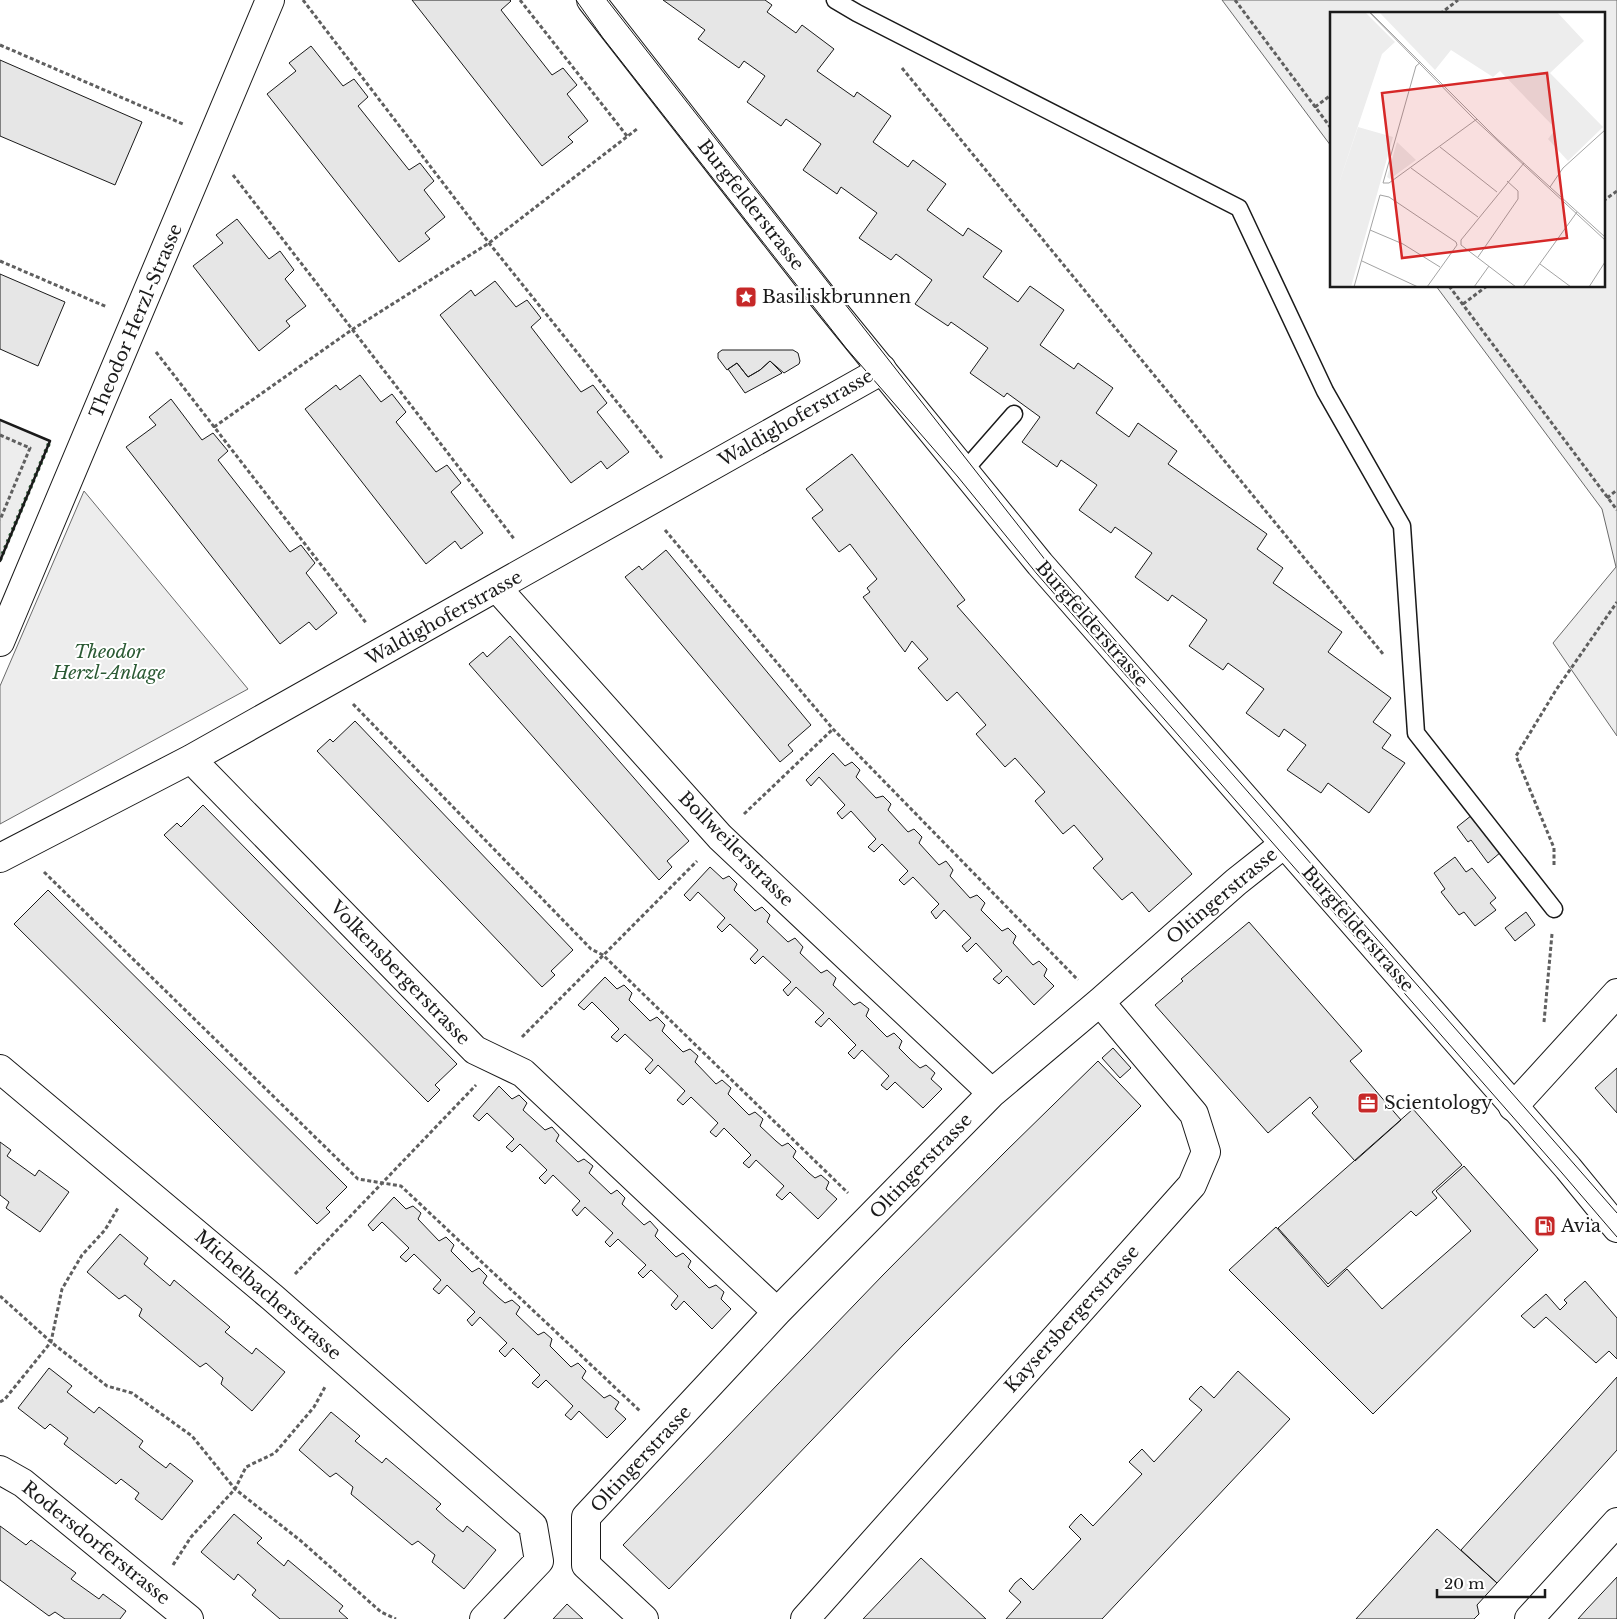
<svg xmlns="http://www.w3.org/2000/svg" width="1617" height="1619" font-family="'Libre Baskerville',serif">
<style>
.built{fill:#ededed;stroke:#6a6a6a}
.building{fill:#e6e6e6;stroke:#1a1a1a}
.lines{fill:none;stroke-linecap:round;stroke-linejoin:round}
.service-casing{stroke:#1a1a1a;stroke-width:19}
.minor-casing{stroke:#1a1a1a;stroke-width:30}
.secondary-casing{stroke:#1a1a1a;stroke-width:30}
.path{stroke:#5f5f5f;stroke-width:3;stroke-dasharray:4 2.5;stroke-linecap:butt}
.service{stroke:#fff;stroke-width:16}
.minor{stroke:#fff;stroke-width:28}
.secondary{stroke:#fff;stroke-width:28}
.tram{stroke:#1a1a1a;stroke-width:1}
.hedge{stroke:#2b5a34;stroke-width:4;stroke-dasharray:2.5 4;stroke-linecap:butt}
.wall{stroke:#1a1a1a;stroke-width:2.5}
.labels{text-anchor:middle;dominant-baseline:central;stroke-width:4;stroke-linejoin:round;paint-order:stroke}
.street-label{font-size:18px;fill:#1a1a1a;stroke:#fff}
.poi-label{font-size:18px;fill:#1a1a1a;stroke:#fff;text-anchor:start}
.park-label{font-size:18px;font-style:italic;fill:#2b5a34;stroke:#fff}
.inset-road{fill:none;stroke:#a3a3a3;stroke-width:1}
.view{fill:#d62828;fill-opacity:0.15;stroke:#d62828;stroke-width:2.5}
.inset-edge{fill:none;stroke:#1a1a1a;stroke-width:2.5}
</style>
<rect width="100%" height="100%" fill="#fff"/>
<path class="built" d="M1222,0H1617V736L1553,643L1616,567L1602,509L1436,286H1603V14H1331V146Z
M0,420L50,441L0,561Z
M84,491L248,689L0,824V686Z"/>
<path class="building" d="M412,0H510L511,1L501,10L552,75L563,68L577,85L567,94L588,121L568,137L573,142L542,166Z
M663,0H765L772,5L767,12L796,33L802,25L834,49L817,71L854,97L857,92L891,116L873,142L908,167L913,160L946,184L927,210L963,236L968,228L1002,251L983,277L1018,302L1030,286L1064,310L1040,345L1074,369L1078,363L1113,388L1096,413L1129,437L1138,423L1177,451L1168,464L1267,534L1257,549L1283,568L1273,583L1342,632L1328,652L1391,698L1373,722L1391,735L1382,748L1405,763L1369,813L1328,783L1321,793L1287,770L1306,745L1284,729L1279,737L1246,713L1264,689L1228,663L1223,670L1189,646L1207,620L1172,595L1168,601L1135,577L1152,553L1115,527L1111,533L1079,510L1097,485L1061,460L1057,467L1022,442L1040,417L1007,393L1004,397L970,373L988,348L951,322L948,326L915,304L932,280L896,254L891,260L859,238L877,213L841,187L837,194L803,170L821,144L786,119L781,126L747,102L765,76L744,61L739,68L698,39L705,30Z
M311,46L343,86L354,79L368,97L358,106L409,170L420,163L434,181L424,190L445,217L425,233L430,239L399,262L267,94L296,71L289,63Z
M0,60L142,122L115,185L0,136Z
M237,219L269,259L280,251L294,270L285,279L306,306L286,321L290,326L259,351L193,266L223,243L216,235Z
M0,274L65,302L38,366L0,349Z
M495,281L516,307L527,300L541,318L531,327L581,392L593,385L607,403L597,412L629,452L607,469L601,461L571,483L440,315L471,290L475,296Z
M722,350H793L798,353L800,361L799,364L784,373L770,361L760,370L748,377L737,363L727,370L718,358V353Z
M770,361L782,373L745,393L728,369L737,363L748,377L760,370Z
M360,375L381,402L392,394L406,412L396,422L436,472L447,465L461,483L451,492L483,533L461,549L455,541L426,564L305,409L336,385L340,390Z
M171,399L202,440L213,433L228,451L218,460L290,552L301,545L315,563L306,573L337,613L316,630L309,622L280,644L126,447L156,425L149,417Z
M852,454L965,600L957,606L1192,874L1149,912L1132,892L1122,900L1093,868L1103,859L1074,825L1063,834L1035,801L1045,792L1015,758L1005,767L976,734L986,725L957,692L947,701L918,668L928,659L912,641L905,652L863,597L870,592L867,588L877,579L850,544L839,552L812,518L823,510L806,489Z
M666,550L811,725L788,745L793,751L780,762L625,577L639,566L642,570Z
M510,636L689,841L667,861L672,867L659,880L469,664L483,652L487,657Z
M355,721L573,950L551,971L555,975L542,987L317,751L330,739L333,742Z
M833,753L845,766L852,762L860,770L856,777L876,798L883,796L891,804L888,810L908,832L914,829L922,837L919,843L939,865L946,861L953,870L950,876L970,898L977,895L985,903L981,910L1002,931L1008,928L1016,936L1013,943L1033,965L1039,961L1047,969L1044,976L1054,986L1034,1005L1007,976L999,984L993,979L1002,971L976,943L967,952L962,946L971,938L944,910L936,919L931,912L939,904L913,877L904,885L899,880L908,871L882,844L874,852L868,847L876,839L851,811L842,819L837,813L845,805L819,777L811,786L806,780Z
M203,805L457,1064L435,1085L440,1090L428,1102L164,835L177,823L181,827Z
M1472,815L1501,852L1488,863L1471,840L1468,842L1457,827Z
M1455,857L1466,872L1472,868L1496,898L1490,903L1496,910L1475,926L1464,912L1459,915L1441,892L1445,889L1434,873Z
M710,867L723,879L729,876L737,884L734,890L755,911L762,907L770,915L767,922L788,942L795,938L803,947L800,953L821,973L827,970L836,978L833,985L854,1005L860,1002L869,1009L866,1016L887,1037L894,1033L902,1041L899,1048L911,1060L920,1068L926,1065L935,1073L931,1079L942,1089L923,1108L895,1082L887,1090L881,1085L889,1076L862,1050L854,1059L848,1053L856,1045L829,1018L821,1027L815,1022L824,1013L796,987L788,996L783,990L791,982L763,956L755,964L750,959L758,950L730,924L722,932L717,927L725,918L698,892L690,901L684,895Z
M48,890L347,1187L326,1208L330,1212L317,1224L14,924Z
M1526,912L1535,925L1515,941L1505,928Z
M1249,922L1362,1051L1350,1061L1401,1120L1355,1161L1312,1113L1318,1107L1310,1097L1268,1133L1155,1005L1183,981L1181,979Z
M605,977L617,989L624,985L632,993L629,1000L650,1021L657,1017L665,1025L662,1031L683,1052L690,1049L698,1056L695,1062L716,1084L722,1080L731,1088L728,1094L749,1115L755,1112L763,1119L760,1126L776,1141L782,1146L788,1143L796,1151L793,1157L809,1173L815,1178L821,1175L829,1182L826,1189L837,1199L818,1219L790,1192L782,1200L776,1195L784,1186L756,1160L749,1168L743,1163L751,1155L724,1128L716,1137L710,1132L718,1123L691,1097L683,1105L677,1100L685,1091L658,1065L650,1074L645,1069L653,1060L625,1034L617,1042L611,1037L619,1029L592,1002L584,1010L578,1005Z
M1113,1048L1131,1068L1120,1078L1102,1058Z
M1098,1061L1141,1106L903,1345L669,1589L623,1545L883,1275L1006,1151Z
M1617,1068V1113L1595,1088Z
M499,1086L512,1099L519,1095L527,1103L523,1110L545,1130L552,1127L559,1135L556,1141L578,1162L584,1159L593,1166L589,1173L611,1194L617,1190L625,1198L622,1204L644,1225L650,1221L658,1230L655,1236L676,1257L683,1253L691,1261L688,1267L709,1288L716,1285L724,1292L721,1299L731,1309L712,1329L684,1301L676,1310L671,1305L678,1296L651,1270L643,1278L638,1273L646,1265L618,1239L610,1247L605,1242L613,1233L585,1207L577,1216L572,1210L580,1201L553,1175L545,1184L539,1178L547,1170L520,1144L512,1152L506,1147L514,1139L487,1113L479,1121L473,1116Z
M1413,1109L1462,1165L1432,1192L1437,1198L1416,1216L1411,1211L1328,1284L1278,1228Z
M0,1142L11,1150L7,1156L35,1176L39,1170L69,1192L40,1232L6,1208L9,1202L0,1195Z
M1464,1166L1538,1250L1373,1414L1229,1270L1276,1227L1328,1287L1347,1269L1382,1309L1471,1231L1436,1191Z
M394,1197L406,1209L413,1206L421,1213L418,1219L439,1241L446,1237L454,1245L451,1251L472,1272L479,1268L487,1276L483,1283L499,1298L505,1303L512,1300L520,1307L516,1314L538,1335L544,1332L552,1339L550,1346L571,1367L578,1363L586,1371L582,1378L604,1398L610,1395L619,1402L615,1409L626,1419L607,1438L579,1411L571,1420L565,1415L573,1406L546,1380L538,1388L532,1383L540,1375L513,1348L505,1357L499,1351L507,1343L480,1317L472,1326L467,1320L475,1312L447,1285L439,1294L433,1289L441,1280L414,1254L406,1262L400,1257L409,1248L382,1222L373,1231L368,1225Z
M120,1234L148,1258L144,1264L170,1286L174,1280L230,1327L225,1332L235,1340L252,1354L256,1348L285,1372L252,1411L221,1384L223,1378L206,1363L200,1367L139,1316L142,1309L125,1295L119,1299L87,1272Z
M1585,1281L1617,1318V1359L1609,1351L1596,1363L1546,1317L1534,1328L1521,1316L1546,1294L1560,1310L1567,1303L1564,1300Z
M49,1368L72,1386L67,1392L94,1413L99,1407L143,1441L139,1447L154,1459L166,1468L170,1463L193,1481L162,1520L135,1499L139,1493L121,1479L116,1484L64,1444L68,1438L50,1424L45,1429L18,1408Z
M1238,1371L1290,1419L1102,1619H1006L1021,1602L1009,1591L1015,1583L1021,1578L1033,1590L1081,1539L1069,1527L1075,1520L1081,1514L1093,1526L1142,1474L1129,1462L1142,1449L1154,1462L1202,1410L1189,1399L1196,1391L1201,1386L1214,1398Z
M1617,1377V1450L1497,1583L1461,1550Z
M331,1412L360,1436L355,1441L382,1463L386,1458L441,1504L436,1509L446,1518L463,1532L467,1526L496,1550L464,1589L432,1562L435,1555L418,1541L412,1545L351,1494L353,1487L336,1473L330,1477L299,1450Z
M234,1514L262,1538L257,1543L284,1566L288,1560L343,1606L339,1611L348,1619H280L252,1595L256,1590L238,1574L234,1580L201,1552Z
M0,1526L26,1545L31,1540L76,1573L71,1579L99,1599L103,1594L126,1611L120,1619H65L55,1612L49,1616L0,1580Z
M1437,1529L1497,1583L1477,1605L1479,1614L1474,1619H1356Z
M921,1558L986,1619H863Z
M1617,1577V1619H1578L1586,1610Z
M567,1604L583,1619H553Z"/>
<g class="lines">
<g class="service-casing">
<path id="service" d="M835,0L857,13L1239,208L1325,391L1402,526L1416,733L1554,909
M964,471L1014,414"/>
</g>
<g class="minor-casing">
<path id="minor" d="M497,588L720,837L992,1093
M0,642L270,0
M191,759L475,1050L523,1073L777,1312
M0,858L191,759L870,377L882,369
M0,1069L273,1298L533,1526L539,1561L484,1619
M1513,1107L1617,993
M0,1470L23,1483L189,1619
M644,1619L586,1565V1517L777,1312L992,1093L1100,1002L1236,882L1284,844
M805,1619L1192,1185L1206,1152L1194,1114L1100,1002
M1529,1619L1617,1522"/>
</g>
<g class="secondary-casing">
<path id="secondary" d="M591,0L825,300L1040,564L1568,1168L1617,1228"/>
</g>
<path class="path" d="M303,0L489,243L662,458
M520,0L627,136
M1235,0L1331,128
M1440,14L1458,0
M0,45L183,124
M902,68L1383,654
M1315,107L1331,95
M233,175L515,540
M1603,201L1617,191
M0,261L107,307
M1449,286L1617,510
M1463,304L1487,286
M156,352L367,624
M214,427L353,329L489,243L637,129
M0,435L30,448L0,520
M1607,498L1617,490
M665,530L833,729L1078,980
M353,704L591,949L603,955L848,1193
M744,814L833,729
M1554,865V848L1516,756L1556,690L1617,602
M44,872L358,1179L401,1186L640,1411
M1544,1022L1552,934
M522,1037L697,861
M295,1274L476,1085
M0,1296L51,1342L107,1386L132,1393L192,1436L235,1489L301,1541L381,1612L396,1619
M0,1402L5,1399L51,1342L62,1289L82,1255L105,1230L118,1208
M173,1565L191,1537L235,1489L246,1467L275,1453L314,1407L325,1387"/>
<use href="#service" class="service"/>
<use href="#minor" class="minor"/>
<use href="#secondary" class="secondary"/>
<path class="tram" d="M576,0L603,38L846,348L958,477L1037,574L1562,1173L1617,1237
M607,0L1050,566L1617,1213"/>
<path class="hedge" d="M0,560L50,441"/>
<path class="wall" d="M0,420L50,441L0,561"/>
</g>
<defs>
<g id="sight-square" transform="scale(1.125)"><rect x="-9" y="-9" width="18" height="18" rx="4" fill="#c62828" stroke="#fff"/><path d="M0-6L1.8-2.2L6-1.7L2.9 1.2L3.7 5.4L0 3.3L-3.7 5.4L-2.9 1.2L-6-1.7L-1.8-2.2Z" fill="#fff"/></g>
<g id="office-square" transform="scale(1.125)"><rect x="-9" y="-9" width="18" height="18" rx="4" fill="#c62828" stroke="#fff"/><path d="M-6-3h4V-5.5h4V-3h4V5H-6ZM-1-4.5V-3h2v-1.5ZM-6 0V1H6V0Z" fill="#fff"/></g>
<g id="fuel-square" transform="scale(1.125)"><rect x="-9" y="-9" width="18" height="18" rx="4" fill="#c62828" stroke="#fff"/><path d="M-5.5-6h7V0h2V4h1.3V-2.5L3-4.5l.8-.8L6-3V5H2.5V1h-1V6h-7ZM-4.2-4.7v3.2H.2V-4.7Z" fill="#fff"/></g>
</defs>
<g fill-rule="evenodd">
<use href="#sight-square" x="746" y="297"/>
<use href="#office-square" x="1368" y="1103"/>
<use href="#fuel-square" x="1545" y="1226"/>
</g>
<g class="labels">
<g class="street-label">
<text transform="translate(751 205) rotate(52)">Burgfelderstrasse</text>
<text transform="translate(136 321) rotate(-67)">Theodor Herzl-Strasse</text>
<text transform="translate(796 418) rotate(-30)">Waldighoferstrasse</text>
<text transform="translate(444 618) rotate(-29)">Waldighoferstrasse</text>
<text transform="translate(1092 624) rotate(49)">Burgfelderstrasse</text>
<text transform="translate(736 849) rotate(45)">Bollweilerstrasse</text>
<text transform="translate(1222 896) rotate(-40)">Oltingerstrasse</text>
<text transform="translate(1358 929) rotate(49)">Burgfelderstrasse</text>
<text transform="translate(400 973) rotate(46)">Volkensbergerstrasse</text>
<text transform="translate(921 1166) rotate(-46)">Oltingerstrasse</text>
<text transform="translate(268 1295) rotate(41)">Michelbacherstrasse</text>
<text transform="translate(1072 1319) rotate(-48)">Kaysersbergerstrasse</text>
<text transform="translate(641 1459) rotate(-47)">Oltingerstrasse</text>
<text transform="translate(96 1543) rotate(39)">Rodersdorferstrasse</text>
</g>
<g class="poi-label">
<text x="762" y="297">Basiliskbrunnen</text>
<text x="1384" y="1103">Scientology</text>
<text x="1561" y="1226">Avia</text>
</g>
<g class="park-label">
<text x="109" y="652">Theodor<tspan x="109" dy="21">Herzl-Anlage</tspan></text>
</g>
</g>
<g transform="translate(1330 12)">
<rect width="275" height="275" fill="#fff"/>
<path d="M0,0H35L65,30L52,42L2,192L28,115L63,125L21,275H0ZM49,0H227L254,29L220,61L273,115L238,149L218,127L224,119L222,113L170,59L163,65L121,38L105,58ZM67,130L86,148L60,167L57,165Z" fill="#ededed"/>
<path class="inset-road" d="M39,0L143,106L275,228M40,0L165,125L275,225M91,50L86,54L53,171H59L147,107M110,135L167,180M81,156L148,205M220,175L233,156L275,118M40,218L73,232L110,255M148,245L188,187V179L177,169M32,249L88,275M210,252L241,275M24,275L50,183L59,185L126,230L127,233L97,275M144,275L159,254M186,275L131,233V228L194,151M193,275L247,200M259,275L275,250"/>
<path class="view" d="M217,61L237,226L72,246L52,81Z"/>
<rect width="275" height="275" class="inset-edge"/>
</g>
<path d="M1437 1589v8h108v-8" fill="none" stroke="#1a1a1a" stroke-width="2.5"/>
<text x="1444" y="1589" font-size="15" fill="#1a1a1a" stroke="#ffffff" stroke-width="4" paint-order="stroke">20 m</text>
</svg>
